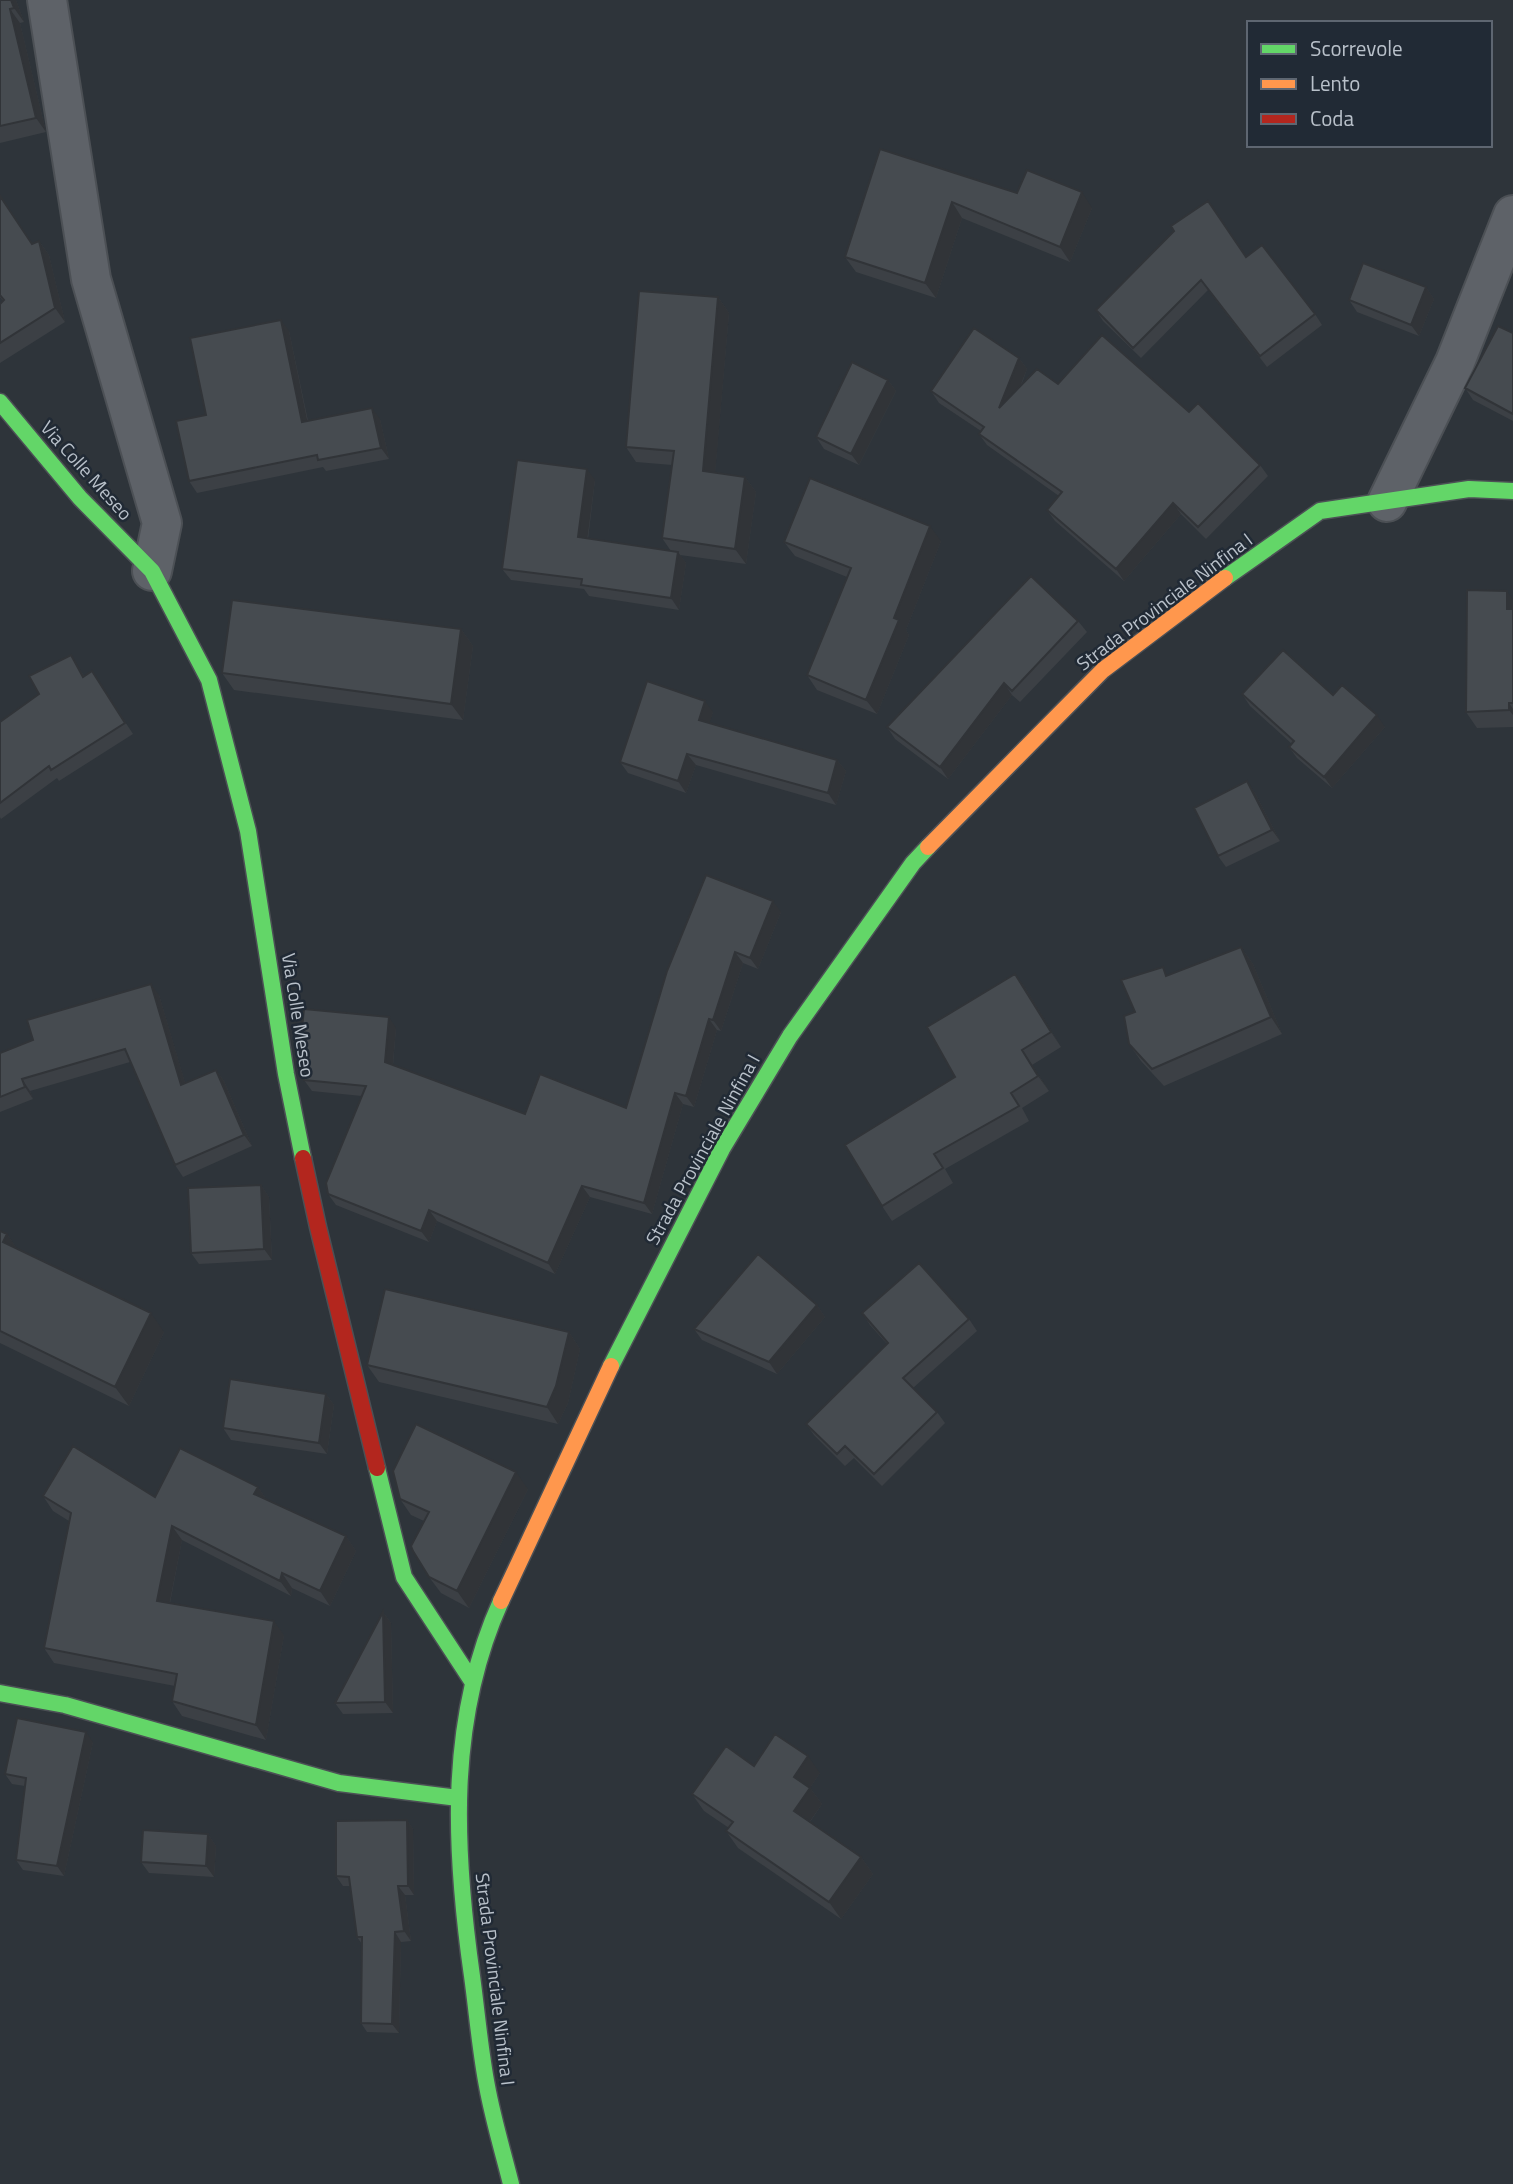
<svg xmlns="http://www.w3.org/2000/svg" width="1513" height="2184" font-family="'Titillium Web',sans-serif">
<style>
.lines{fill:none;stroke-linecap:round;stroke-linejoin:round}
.street-casing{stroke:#4c5055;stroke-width:42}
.fast-casing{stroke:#4c5055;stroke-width:19}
.slow-casing{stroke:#4c5055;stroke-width:19}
.jam-casing{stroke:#4c5055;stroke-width:19}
.street{stroke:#5e6268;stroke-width:38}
.fast{stroke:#63d668;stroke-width:16}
.slow{stroke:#ff974d;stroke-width:16}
.jam{stroke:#b3261e;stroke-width:16}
.wall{fill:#3c4045}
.shaded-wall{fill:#313438}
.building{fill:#464b50;stroke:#313438;stroke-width:2}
.labels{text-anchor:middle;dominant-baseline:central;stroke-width:5;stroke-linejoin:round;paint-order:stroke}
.street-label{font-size:19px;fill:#b9c1ca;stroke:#212a35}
</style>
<rect width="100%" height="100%" fill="#2e343a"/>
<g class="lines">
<g class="street-casing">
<path id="street" d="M47,0L91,279L162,523L152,571
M1387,502L1455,362L1513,215"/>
</g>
<g class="fast-casing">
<path id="fast" d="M0,402L80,498L152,571L209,680L248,831L286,1074L303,1158
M1225,578L1320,511L1469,489L1513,491
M611,1366L722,1149L790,1036L913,863L928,847
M377,1468L404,1577L472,1681
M501,1601C447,1720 454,1849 472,1976C477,2012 480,2050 487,2086C493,2119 503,2152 511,2184
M0,1693L65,1705L339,1783L458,1798"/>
</g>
<g class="slow-casing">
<path id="slow" d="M928,847L1103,670L1225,578
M501,1601L611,1366"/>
</g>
<g class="jam-casing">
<path id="jam" d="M303,1158L318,1227L377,1468"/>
</g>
<use href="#street" class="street"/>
<use href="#fast" class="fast"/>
<use href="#slow" class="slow"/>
<use href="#jam" class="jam"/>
</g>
<path class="wall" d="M0,0H16L24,22L20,23L46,132L0,143Z
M880,149L1017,193L1092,208L1070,262L962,218L936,298L856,272L845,257Z
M0,195L32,244L39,241L49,255L65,322L0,363V304L3,301L0,297Z
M1246,257L1315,314L1322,325L1267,367L1208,290L1141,358L1103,321L1096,310Z
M1426,287L1434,299L1419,336L1357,312L1349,300Z
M718,297L729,313L715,472L745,477L756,492L746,564L680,555L686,563L679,610L589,596L584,589L511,580L502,569L595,480L588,539L671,551L662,538L672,465L636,462L626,447Z
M289,331L308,421L380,419L389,459L326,471L323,467L197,493L189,481L206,415Z
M1513,333V421L1473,400L1465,388Z
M1019,358L1027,369L1021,386L1058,384L1189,412L1260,465L1268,476L1206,539L1181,514L1124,581L1055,521L1047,510L1059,496L987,445L979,434L981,431L939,403L931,391Z
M888,380L896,391L859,465L824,449L816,437Z
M941,541L906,630L909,635L877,714L817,690L807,675L847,577L795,556L784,542Z
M1513,600V727L1477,728L1466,712Z
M1078,621L1087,632L1020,702L1012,695L948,779L895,739L887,727Z
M461,629L473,646L463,720L234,690L222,673Z
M71,655L84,676L99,682L133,734L59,781L57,778L1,819L0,817V722L39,694Z
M1242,694L1333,695L1385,727L1332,788L1297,758L1289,747L1292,744L1250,706Z
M713,712L709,723L837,760L846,771L836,805L696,765L686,793L628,773L620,762Z
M1247,781L1255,793L1280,841L1226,867L1218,856Z
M781,912L758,969L743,963L721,1031L717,1030L694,1107L683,1104L652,1214L590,1197L555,1274L437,1221L429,1242L336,1205L328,1194L362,1096L312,1091L304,1080L396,1028L393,1065L525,1114L626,1108L667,971Z
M1241,947L1253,964L1282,1034L1164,1086L1141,1061L1129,1044L1135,1012L1169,975Z
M1015,974L1026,989L1061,1047L1032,1065L1049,1091L1022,1108L1029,1121L945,1169L953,1183L892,1221L882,1206Z
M159,995L185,1083L216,1070L224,1081L252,1146L183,1177L175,1165L130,1062L30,1091L33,1099L0,1112V1053Z
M261,1185L269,1197L272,1260L199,1264L191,1253Z
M0,1231L7,1234L17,1249L164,1332L129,1406L0,1343Z
M817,1305L825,1317L777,1374L702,1340L694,1329Z
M862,1313L969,1319L977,1331L913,1388L937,1412L945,1423L882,1486L854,1458L845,1466L814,1435L806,1424L887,1344L870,1325Z
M569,1332L580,1349L568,1403L558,1424L379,1382L367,1365Z
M326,1394L334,1405L327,1454L231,1440L223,1428Z
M258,1487L266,1499L346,1536L356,1551L330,1606L292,1588L291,1596L182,1540L170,1603L284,1635L266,1740L182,1716L172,1701L175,1686L54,1663L44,1648L69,1521L53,1511L43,1496L155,1497Z
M528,1489L469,1608L441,1593L429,1577L424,1521L411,1515L400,1499Z
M383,1612L391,1623L393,1713L343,1714L335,1703Z
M93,1742L64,1876L23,1870L16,1860L25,1786L12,1784L5,1774Z
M754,1766L820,1773L810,1788L822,1804L810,1822L861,1857L873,1874L841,1919L738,1848L726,1831L729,1828L704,1811L692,1794Z
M407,1820L413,1829L414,1895H405L411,1941L401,1942L399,2033L367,2032L361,2023L362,1944L357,1937L350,1886H343L336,1876Z
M208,1834L216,1846L214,1877L149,1873L141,1862Z"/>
<path class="shaded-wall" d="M11,0H16L24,22L14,8Z
M10,9L20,23L46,132L36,118Z
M1082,192L1092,208L1070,262L1060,247Z
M952,202L962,218L936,298L925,283Z
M39,241L49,255L65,322L55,308Z
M1426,287L1434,299L1419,336L1411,325Z
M718,297L729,313L714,486L703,471Z
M281,320L289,331L310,434L302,422Z
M1019,358L1027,369L1007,419L999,408Z
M888,380L896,391L859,465L851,454Z
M372,408L380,419L389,459L381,448Z
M587,469L595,480L586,549L578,537Z
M745,477L756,492L746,564L735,549Z
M1173,503L1181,514L1124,581L1116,569Z
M930,526L941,541L906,630L909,635L877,714L866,700L894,618Z
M678,552L686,563L679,610L671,598Z
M1507,591L1513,600V617L1507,609Z
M461,629L473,646L463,720L451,704Z
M71,655L78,666L90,688L83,677Z
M1004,683L1012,695L948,779L940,767Z
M705,701L713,712L707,731L699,720Z
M1509,703L1513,709V715L1509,710Z
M1377,715L1385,727L1332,788L1324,777Z
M687,754L696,765L686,793L678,781Z
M837,760L846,771L836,805L828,793Z
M1247,781L1255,793L1280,841L1272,830Z
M773,901L781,912L758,969L750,958Z
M1241,947L1253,964L1282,1034L1271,1017Z
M735,952L743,963L721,1031L713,1020Z
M1015,974L1026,989L1061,1047L1051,1032Z
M151,984L159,995L189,1096L181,1085Z
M389,1017L396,1028L392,1073L385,1062Z
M709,1019L717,1030L694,1107L686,1096Z
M1022,1050L1032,1065L1049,1091L1038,1076Z
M216,1070L224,1081L252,1146L244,1135Z
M22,1079L30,1091L33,1099L25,1087Z
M675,1093L683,1104L652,1214L644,1203Z
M261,1185L269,1197L272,1260L264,1249Z
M582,1186L590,1197L555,1274L548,1263Z
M429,1210L437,1221L429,1242L421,1231Z
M7,1234L20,1253L3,1242Z
M817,1305L825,1317L777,1374L769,1362Z
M151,1313L164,1332L129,1406L115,1387Z
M569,1332L580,1349L568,1403L558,1424L547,1407Z
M326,1394L334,1405L327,1454L319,1443Z
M516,1472L528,1489L469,1608L457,1591Z
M258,1487L268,1502L254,1494Z
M172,1526L182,1540L167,1616L157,1601Z
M346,1536L356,1551L330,1606L320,1591Z
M282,1573L292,1588L291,1596L280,1581Z
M383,1612L391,1623L393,1713L385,1702Z
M274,1621L284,1635L266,1740L256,1725Z
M86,1732L93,1742L64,1876L57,1866Z
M808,1756L820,1773L810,1788L822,1804L806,1827L794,1811V1777Z
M407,1820L413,1829L414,1895L408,1886Z
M208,1834L216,1846L214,1877L206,1866Z
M861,1857L873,1874L841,1919L829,1902Z
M398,1886L405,1895L411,1941L404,1931Z
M395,1932L401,1942L399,2033L392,2024Z"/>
<path class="building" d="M0,0H11L14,8L10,9L36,118L0,126Z
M880,149L1017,193L1027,170L1082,192L1060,247L952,202L925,283L845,257Z
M0,196L32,244L39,241L55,308L0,343V304L4,300L0,295Z
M1208,201L1246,257L1262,245L1315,314L1260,356L1201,280L1133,348L1096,310L1174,231L1171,226Z
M1363,263L1426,287L1411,325L1349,300Z
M639,291L718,297L703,471L745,477L735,549L662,538L674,451L626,447Z
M281,320L302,422L372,408L381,448L318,460L317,455L189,481L176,421L206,415L190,338Z
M1498,326L1513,333V414L1465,388Z
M974,328L1019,358L999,408L1037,369L1058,384L1102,335L1189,412L1198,403L1260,465L1198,527L1173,503L1116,569L1047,510L1062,492L979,434L984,427L931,391Z
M852,362L888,380L851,454L816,437Z
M517,460L587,469L578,537L678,552L671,598L581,585L582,579L502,569Z
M810,478L930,526L894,618L899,620L866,700L807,675L851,568L784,542Z
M1031,576L1078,621L1012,691L1004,683L940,767L887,727Z
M1467,590L1507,591V609H1513V703H1509V710L1466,712Z
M232,600L461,629L451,704L222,673Z
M1283,650L1333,695L1342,685L1377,715L1324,777L1289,747L1294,741L1242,694Z
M71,655L83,677L92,671L125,723L51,770L49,766L0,803V722L39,694L29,676Z
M647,681L705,701L699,720L837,760L828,793L687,754L678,781L620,762Z
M1247,781L1272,830L1218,856L1194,808Z
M706,875L773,901L750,958L735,952L713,1020L709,1019L686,1096L675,1093L644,1203L582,1186L548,1263L429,1210L421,1231L328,1194L326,1183L366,1086L304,1080L299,1057L304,1009L389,1017L385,1062L525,1114L540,1074L626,1108L667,971Z
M1241,947L1271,1017L1152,1069L1129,1044L1124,1016L1135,1012L1121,980L1163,967L1166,976Z
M1015,974L1051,1032L1022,1050L1038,1076L1011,1093L1019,1106L934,1154L943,1168L882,1206L845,1145L955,1077L927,1027Z
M151,984L181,1085L216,1070L244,1135L175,1165L125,1049L22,1079L25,1087L0,1097V1053L33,1040L27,1020Z
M261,1185L264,1249L191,1253L188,1188Z
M0,1231L7,1234L3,1242L151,1313L115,1387L0,1331Z
M758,1254L817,1305L769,1362L694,1329Z
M919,1263L969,1319L903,1378L937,1412L874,1474L845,1446L837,1454L806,1424L888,1343L862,1313Z
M385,1289L569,1332L556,1386L547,1407L367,1365Z
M230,1379L326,1394L319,1443L223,1428Z
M416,1424L516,1472L457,1591L429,1577L413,1551L411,1546L429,1512L400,1499L393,1471Z
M73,1446L155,1497L180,1448L258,1487L254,1494L346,1536L320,1591L282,1573L280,1581L172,1526L157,1601L274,1621L256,1725L172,1701L177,1674L44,1648L71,1513L43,1496Z
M383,1612L385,1702L335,1703Z
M17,1718L86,1732L57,1866L16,1860L26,1778L5,1774Z
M775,1734L808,1756L794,1777L810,1788L794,1811L861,1857L829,1902L726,1831L733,1822L692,1794L726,1746L754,1766Z
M407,1820L408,1886H398L404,1931L395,1932L392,2024L361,2023L362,1937H357L349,1877L336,1876V1821Z
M143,1830L208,1834L206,1866L141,1862Z"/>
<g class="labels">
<g class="street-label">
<text transform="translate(87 470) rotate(48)">Via Colle Meseo</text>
<text transform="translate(1164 601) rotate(-37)">Strada Provinciale Ninfina I</text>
<text transform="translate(299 1015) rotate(81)">Via Colle Meseo</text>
<text transform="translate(702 1149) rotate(-61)">Strada Provinciale Ninfina I</text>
<text transform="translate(496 1979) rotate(83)">Strada Provinciale Ninfina I</text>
</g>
</g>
<rect x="1247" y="21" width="245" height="126" fill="#212a35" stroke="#5e6671" stroke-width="2"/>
<rect x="1261" y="44" width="35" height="10" fill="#63d668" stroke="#5e6671" stroke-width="2"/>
<text x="1310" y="56" font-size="21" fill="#b9c1ca">Scorrevole</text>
<rect x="1261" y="79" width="35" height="10" fill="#ff974d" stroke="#5e6671" stroke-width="2"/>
<text x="1310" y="91" font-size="21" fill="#b9c1ca">Lento</text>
<rect x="1261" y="114" width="35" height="10" fill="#b3261e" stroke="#5e6671" stroke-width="2"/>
<text x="1310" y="126" font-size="21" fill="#b9c1ca">Coda</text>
</svg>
